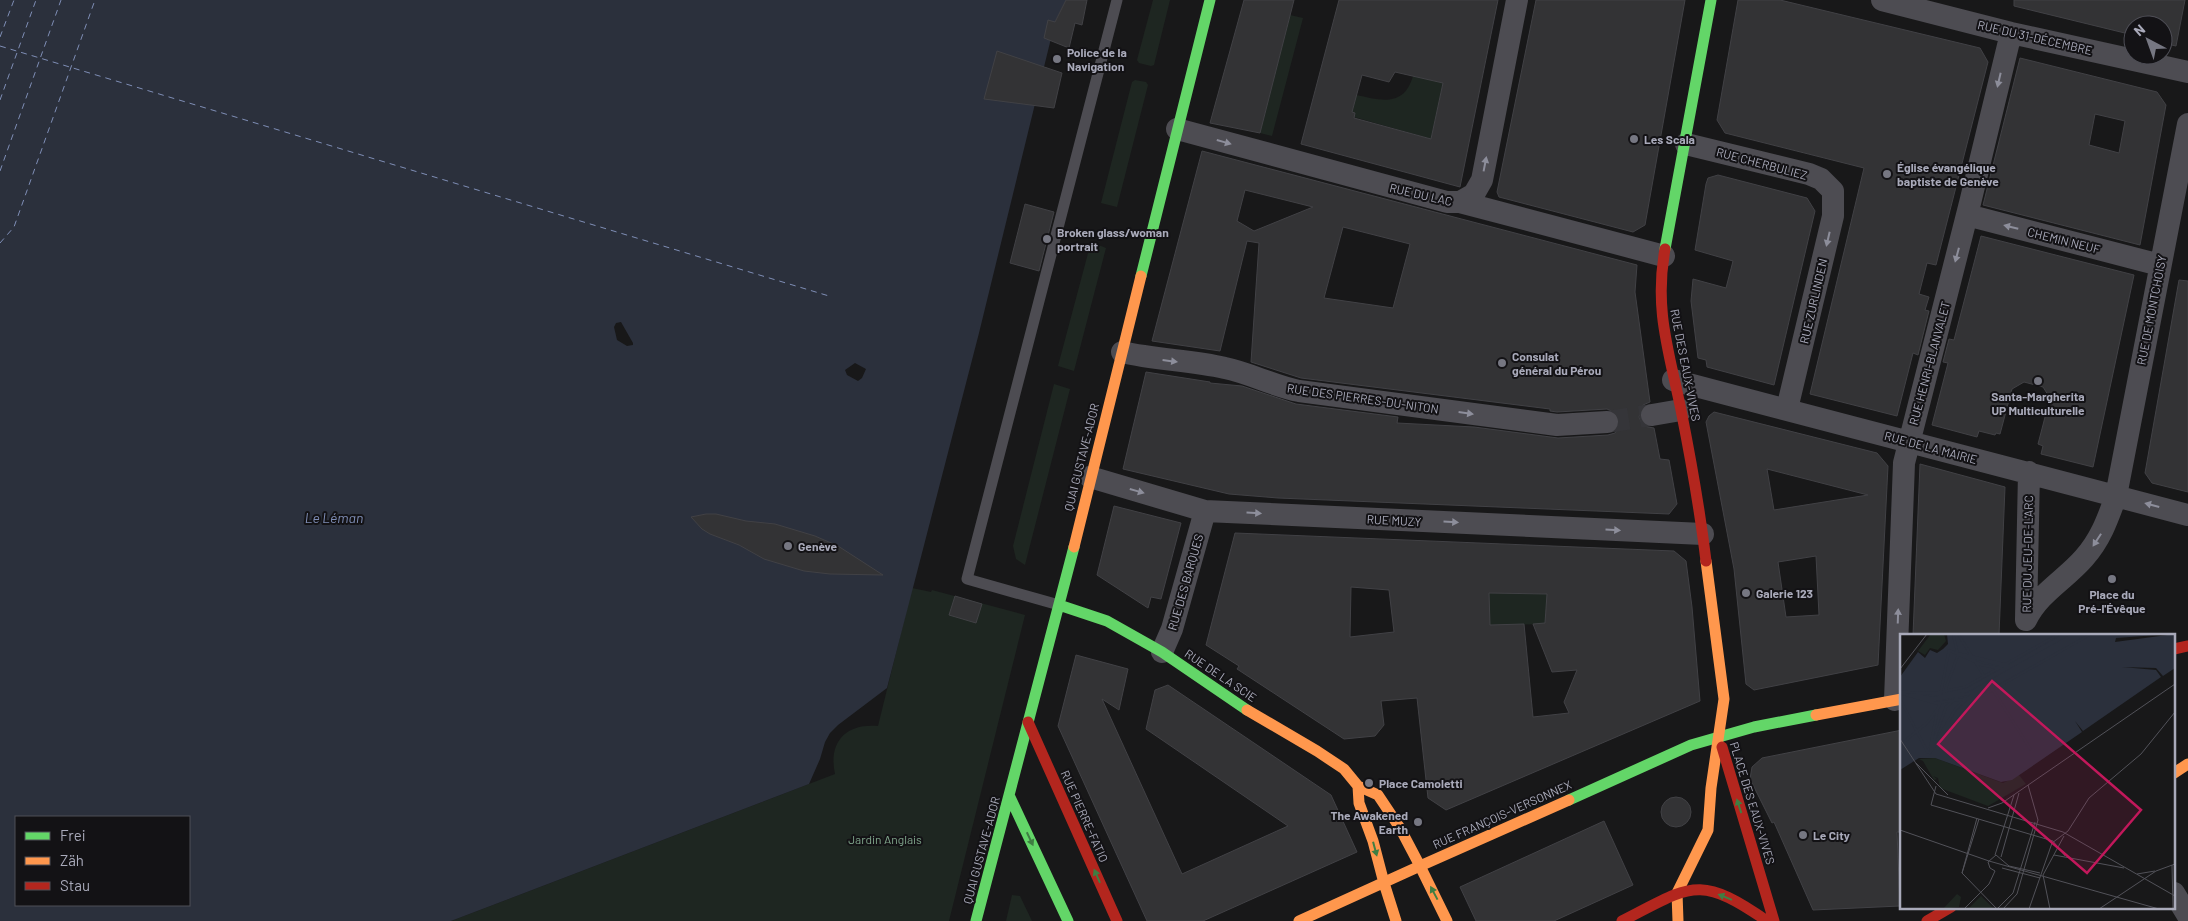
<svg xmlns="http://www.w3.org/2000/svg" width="2188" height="921" font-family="Barlow,sans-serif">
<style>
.green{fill:#1e2621}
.water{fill:#2b303c;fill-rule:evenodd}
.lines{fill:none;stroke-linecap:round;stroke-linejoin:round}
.ferry{stroke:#7f8eb6;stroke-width:1;stroke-dasharray:6 5;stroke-linecap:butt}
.building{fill:#333335;stroke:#414145;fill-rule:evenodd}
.street-tunnel{stroke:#353539;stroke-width:22;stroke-dasharray:22 11;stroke-linecap:butt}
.lane{stroke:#4d4c52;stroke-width:11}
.street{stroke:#4d4c52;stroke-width:22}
.fast{stroke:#63d668;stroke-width:11}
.slow{stroke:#ff974d;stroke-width:11}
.jam{stroke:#b3261e;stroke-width:11}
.oneway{fill:#8d8e9b}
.oneway2{fill:#3f7e43}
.poi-dot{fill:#767782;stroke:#131215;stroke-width:2}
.labels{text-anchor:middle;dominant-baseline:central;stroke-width:4;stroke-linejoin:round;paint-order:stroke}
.street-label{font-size:12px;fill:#a9aaba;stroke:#131215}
.poi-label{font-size:12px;font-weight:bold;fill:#a9aaba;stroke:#131215;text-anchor:start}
.park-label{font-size:12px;fill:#80a68c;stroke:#131215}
.water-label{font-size:14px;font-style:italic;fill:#7f8eb6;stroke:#131215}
.inset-river{fill:none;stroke:#2b303c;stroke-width:2.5}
.inset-road{fill:none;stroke:#525259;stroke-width:1}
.view{fill:#c2185b;fill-opacity:0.15;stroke:#c2185b;stroke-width:2.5}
.inset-edge{fill:none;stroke:#a9aaba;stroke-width:2.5}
</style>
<rect width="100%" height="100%" fill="#181819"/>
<path class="green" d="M1153,0H1170L1154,65L1151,66L1139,63L1137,60Z
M1290,15L1303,18L1272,136L1260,133Z
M1413,76L1443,83L1431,139L1354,117L1355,113L1352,112L1356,95C1380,100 1404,108 1413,76Z
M1135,80L1146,82L1148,85L1117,207L1101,203L1132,82Z
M1091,242L1106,248L1074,371L1058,366Z
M1054,384L1070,389L1025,565L1016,559L1013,546Z
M912,588L931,592L932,590L1025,615L949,921H451L835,774C828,742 846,723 878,726Z
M1479,592L1557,594V612H1545V624L1490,625Z
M1012,895L1020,896L1032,921H1006Z"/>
<path class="water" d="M0,0H1066L1055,22L979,333L887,688L838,725L830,733L825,742L820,759L809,784L451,921H0ZM621,322L633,343V345L627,346L617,340L614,327L616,323ZM855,363L866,369L862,378L858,381L847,375L845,370ZM16,817H189V905H16Z"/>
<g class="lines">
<path class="ferry" d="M0,37L14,0
M0,46L829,296
M0,100L36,0
M0,171L61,0
M0,243L14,227L95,0"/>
</g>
<path class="building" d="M1066,0H1087L1082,25L1075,23L1069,48L1044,38L1048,20L1055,22Z
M1244,0H1294L1260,133L1210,123Z
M1339,0H1498L1460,187L1301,144ZM1395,72L1443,83L1431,139L1354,118L1355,113L1352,112L1362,75L1389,82Z
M1536,0H1685L1645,225L1633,232L1499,197L1497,192Z
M1738,0H1780L1980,48L1988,62L1936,265L1927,263L1919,294L1929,297L1925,310L1929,311L1918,355L1913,353L1897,416L1810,394L1864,168L1725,133L1717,120Z
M2014,0H2185L2176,46L2163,43V25H2133V35L2014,6Z
M997,51L1062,73L1054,108L984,99Z
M2020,58L2157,92L2166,105L2140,245L1983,205ZM2095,114L2125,121L2119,153L2089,145Z
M1202,151L1637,265L1635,292L1650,402L1643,405L1639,417L1642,424L1648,427L1654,428L1660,459L1669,460L1677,504L1669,514L1278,498L1229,494L1123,469L1146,372L1210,382V383L1242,386L1296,404L1398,417L1397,423L1474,427L1558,438L1608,435L1615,433L1619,427L1620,421L1618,414L1607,409L1557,412L1550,411V409L1301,378L1251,362L1259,243L1247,241L1220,351L1152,341ZM1245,190L1313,207L1254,231L1237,221ZM1343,227L1410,244L1393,308L1324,298Z
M1718,175L1807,198L1815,211L1774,385L1707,367L1706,360L1698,358L1691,301L1693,279L1726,288L1733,261L1695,250L1706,184L1708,178Z
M1025,204L1054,212L1039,271L1010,263Z
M1981,236L2134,275L2093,467L2041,454L2043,446L2038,444L2050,398L2043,387L2024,382L2012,389L2000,434L1996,433L1995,435L1979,431L1977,437L1932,425L1948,363L1943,362L1949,339L1954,340Z
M2179,280L2188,281V492L2152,483L2145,473Z
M1714,412L1877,453L1888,466L1878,665L1754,690L1746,684L1734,569L1706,422L1709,416ZM1767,469L1868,495L1774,510ZM1816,556L1819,615L1786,617L1778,562Z
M1920,464L2005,487L1999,635H1913Z
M1114,506L1181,523L1161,599L1151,597L1148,608L1097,575Z
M706,514H716L746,521L775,524L815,536L838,546L883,575L830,574L804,571L764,559L739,545L710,534L702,529L691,517Z
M1235,533L1674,551L1686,561L1692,607L1700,701L1446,810L1428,798L1417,698L1381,701L1384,725L1375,736L1344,739L1237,669L1239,666L1206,645ZM1351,587L1389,590L1394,632L1350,637ZM1489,593L1547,594L1545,623L1533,624L1552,672L1577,670L1564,702L1569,713L1533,717L1524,624L1490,625Z
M955,596L982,604L976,623L949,615Z
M1076,655L1128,669L1119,710L1102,699L1182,874L1288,826L1146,729L1155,690L1168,685L1331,795L1357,852L1203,921H1147L1058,726Z
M1902,730V832H1897L1900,906L1813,910L1774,822L1772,823L1750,779L1752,767L1762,758Z
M1661 812a15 15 0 1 1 30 0a15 15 0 1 1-30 0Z
M1604,821L1633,885L1554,921H1476L1460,887Z"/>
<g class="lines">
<path class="street-tunnel" d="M1607,422L1652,415"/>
<path class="lane" d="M1059,605L967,579L1117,0"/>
<path class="street" d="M1882,0L2011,33L2188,72
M1177,129L1447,202H1460L1664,256
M1686,144L1809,174L1821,179L1833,191V216L1787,409
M1460,202L1474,194L1482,180L1517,0
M1967,215L2160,265
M1122,352C1156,360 1191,360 1225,368C1250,373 1273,386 1299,391L1557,425L1607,422
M1673,380L2188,515
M1652,415L1681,410
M1090,477L1205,511L1703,534
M2026,619L2029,472
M2026,620C2039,593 2065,580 2084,558C2101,539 2108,518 2116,496L2188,124
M1162,652L1172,629L1205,511
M1895,700L1904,463L1970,203L2011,33
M2174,893L2188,916"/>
<path class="fast" d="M1665,249L1711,0
M1141,276L1210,0
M1059,605L1107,621L1162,652L1247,710
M1009,795L1068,921
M1569,800L1691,745L1754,727L1816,715
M976,921L1074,547"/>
<path class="slow" d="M1074,547L1141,276
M1247,710L1317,751L1344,769L1358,786L1378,795L1400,828L1420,866L1569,800
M1816,715L1902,699
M2174,773L2188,764
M1358,786L1359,803L1373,841L1384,883
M1384,883L1396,921
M1299,921L1420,866L1447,921
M1678,921L1677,893L1708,830L1711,788L1724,699L1706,561"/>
<path class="jam" d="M1665,249C1654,310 1669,351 1681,410C1691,460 1700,511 1706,561
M2174,649L2188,646
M1028,722L1117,921
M1722,747L1774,921
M1622,921C1691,886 1698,873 1767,921
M1927,921L1951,907"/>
</g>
<defs><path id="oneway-solid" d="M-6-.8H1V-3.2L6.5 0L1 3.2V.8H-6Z" transform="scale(1.25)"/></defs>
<g class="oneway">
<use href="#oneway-solid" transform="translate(1999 80) rotate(103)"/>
<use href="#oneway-solid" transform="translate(1224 142) rotate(16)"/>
<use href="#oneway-solid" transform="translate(1485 164) rotate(-79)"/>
<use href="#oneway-solid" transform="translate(2011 227) rotate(-166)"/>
<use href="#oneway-solid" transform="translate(1828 239) rotate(103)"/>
<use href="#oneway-solid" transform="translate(1957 255) rotate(105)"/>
<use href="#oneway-solid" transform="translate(1170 361) rotate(7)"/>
<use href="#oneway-solid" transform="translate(1466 413) rotate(8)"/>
<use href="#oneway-solid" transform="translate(1137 491) rotate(16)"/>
<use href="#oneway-solid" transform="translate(2152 505) rotate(-165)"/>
<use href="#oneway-solid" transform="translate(1254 513) rotate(3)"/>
<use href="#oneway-solid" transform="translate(1451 522) rotate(3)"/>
<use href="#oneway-solid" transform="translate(1613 530) rotate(3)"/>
<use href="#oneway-solid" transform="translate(2097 540) rotate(123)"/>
<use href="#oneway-solid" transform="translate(1898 616) rotate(-88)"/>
</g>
<g class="oneway2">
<use href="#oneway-solid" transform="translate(1739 806) rotate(-108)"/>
<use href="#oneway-solid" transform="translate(1030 839) rotate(65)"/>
<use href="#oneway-solid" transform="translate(1375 849) rotate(75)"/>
<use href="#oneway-solid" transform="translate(1097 876) rotate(-114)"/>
<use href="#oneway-solid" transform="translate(1434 893) rotate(-118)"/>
<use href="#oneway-solid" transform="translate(1725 897) rotate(-158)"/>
</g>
<g class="poi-dot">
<circle cx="1057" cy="59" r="5"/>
<circle cx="1634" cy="139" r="5"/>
<circle cx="1887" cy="174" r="5"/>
<circle cx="1047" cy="239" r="5"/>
<circle cx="1502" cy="363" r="5"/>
<circle cx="2038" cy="381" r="5"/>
<circle cx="788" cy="546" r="5"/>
<circle cx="2112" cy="579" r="5"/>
<circle cx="1746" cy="593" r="5"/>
<circle cx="1369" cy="783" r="5"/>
<circle cx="1418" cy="822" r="5"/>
<circle cx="1803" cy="835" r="5"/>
</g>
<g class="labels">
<g class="street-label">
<text transform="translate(2035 37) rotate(13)">RUE DU 31-DÉCEMBRE</text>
<text transform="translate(1762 163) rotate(15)">RUE CHERBULIEZ</text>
<text transform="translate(1421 194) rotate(13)">RUE DU LAC</text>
<text transform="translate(2064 240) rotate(14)">CHEMIN NEUF</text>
<text transform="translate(1813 301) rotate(-77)">RUE ZURLINDEN</text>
<text transform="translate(2151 310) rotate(-79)">RUE DE MONTCHOISY</text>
<text transform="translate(1929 363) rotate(-75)">RUE HENRI-BLANVALET</text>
<text transform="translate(1686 365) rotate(79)">RUE DES EAUX-VIVES</text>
<text transform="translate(1363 398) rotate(8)">RUE DES PIERRES-DU-NITON</text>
<text transform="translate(1931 447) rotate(15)">RUE DE LA MAIRIE</text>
<text transform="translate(1081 457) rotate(-76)">QUAI GUSTAVE-ADOR</text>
<text transform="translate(1394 520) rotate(3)">RUE MUZY</text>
<text transform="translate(2027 554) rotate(-89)">RUE DU JEU-DE-L'ARC</text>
<text transform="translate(1185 582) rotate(-74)">RUE DES BARQUES</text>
<text transform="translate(1221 675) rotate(34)">RUE DE LA SCIE</text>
<text transform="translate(1753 803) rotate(73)">PLACE DES EAUX-VIVES</text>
<text transform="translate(1502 814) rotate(-24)">RUE FRANÇOIS-VERSONNEX</text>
<text transform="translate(1085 816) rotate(66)">RUE PIERRE-FATIO</text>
<text transform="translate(981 850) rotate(-75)">QUAI GUSTAVE-ADOR</text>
</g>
<g class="poi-label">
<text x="1067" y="52">Police de la<tspan x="1067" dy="14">Navigation</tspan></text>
<text x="1644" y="139">Les Scala</text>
<text x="1897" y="167">Église évangélique<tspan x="1897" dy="14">baptiste de Genève</tspan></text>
<text x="1057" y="232">Broken glass/woman<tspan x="1057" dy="14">portrait</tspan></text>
<text x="1512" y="356">Consulat<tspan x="1512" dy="14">général du Pérou</tspan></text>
<text x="2038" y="396" text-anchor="middle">Santa-Margherita<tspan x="2038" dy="14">UP Multiculturelle</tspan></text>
<text x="798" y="546">Genève</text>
<text x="1756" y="593">Galerie 123</text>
<text x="2112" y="594" text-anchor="middle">Place du<tspan x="2112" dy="14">Pré-l'Évêque</tspan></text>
<text x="1379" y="783">Place Camoletti</text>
<text x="1408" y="815" text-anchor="end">The Awakened<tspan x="1408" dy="14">Earth</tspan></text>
<text x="1813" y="835">Le City</text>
</g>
<g class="park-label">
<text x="885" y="839">Jardin Anglais</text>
</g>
<g class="water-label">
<text x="334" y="517">Le Léman</text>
</g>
</g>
<g transform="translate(1900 634)">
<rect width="275" height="275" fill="#181819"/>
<path d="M31,0H44L46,7L38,16L30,14L25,21L18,17ZM35,124L103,149L119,141L126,150L88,172L40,154L38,144L33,142L37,145L34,146L23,127L19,125ZM57,260L61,263L59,273L43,275ZM81,262L94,275H68Z" fill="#1e2621"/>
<path d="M47,0H271L216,4L215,8L275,0V34L263,42L256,34L222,33L256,36L261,43L183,97L175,87L182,98L112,146L101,148L35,124H19L0,136V43L18,18L25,24L30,16L37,19L43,15L48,10Z" fill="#2b303c"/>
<path class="inset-river" d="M58,0L84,42M49,16L82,31L104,35M53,18L107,33M61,20L108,31M93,56L131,116M0,58L35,59L65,53L159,0M65,58L169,0M0,59L35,69L80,63L191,0M12,59L40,60M9,60L34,66L68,60L174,0M44,60L65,56M14,61L34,64L61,59M40,63L49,16M0,65L28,119M42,101L59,76L76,60L182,0M5,107L27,89L39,73L58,21L53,0M33,113L56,74L75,58L178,0M30,114L39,69M30,117L46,73L66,56L166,0M29,120L61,77L77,61L186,0"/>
<path class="inset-road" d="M0,35L27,0M0,105L36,160L163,198L275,262M16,129L48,161M36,152L31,171L153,207M88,174L102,169L275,50M77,184L62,239L97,275M0,196L89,227L259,275M153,207L165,222M95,221L114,161M154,221L224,234M101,223L119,159M272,231L273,275M102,234L140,244M95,237L90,234L88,228L96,221L109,232L140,239M62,239L79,185M237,240L255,237M64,275L89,250L95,237M97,275L113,259L135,188M103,275L117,260L138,186L128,151M129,275L152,209L168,197L189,164L241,120L275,78M150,275L143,241L164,202M199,275L256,237L275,230"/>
<path class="view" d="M92,47L241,176L187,239L38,110Z"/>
<rect width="275" height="275" class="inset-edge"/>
</g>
<rect x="15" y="816" width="175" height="90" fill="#131215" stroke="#4f4f57"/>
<rect x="25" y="832" width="25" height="8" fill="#63d668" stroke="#4f4f57"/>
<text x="60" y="841" font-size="15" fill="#a9aaba">Frei</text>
<rect x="25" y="857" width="25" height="8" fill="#ff974d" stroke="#4f4f57"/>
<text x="60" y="866" font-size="15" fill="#a9aaba">Zäh</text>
<rect x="25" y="882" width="25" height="8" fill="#b3261e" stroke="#4f4f57"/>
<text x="60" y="891" font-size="15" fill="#a9aaba">Stau</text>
<g transform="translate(2148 40) rotate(319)"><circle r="24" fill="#131215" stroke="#4f4f57"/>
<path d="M0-4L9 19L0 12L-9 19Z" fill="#767782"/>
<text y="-8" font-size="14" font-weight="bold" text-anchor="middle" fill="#a9aaba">N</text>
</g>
</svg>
